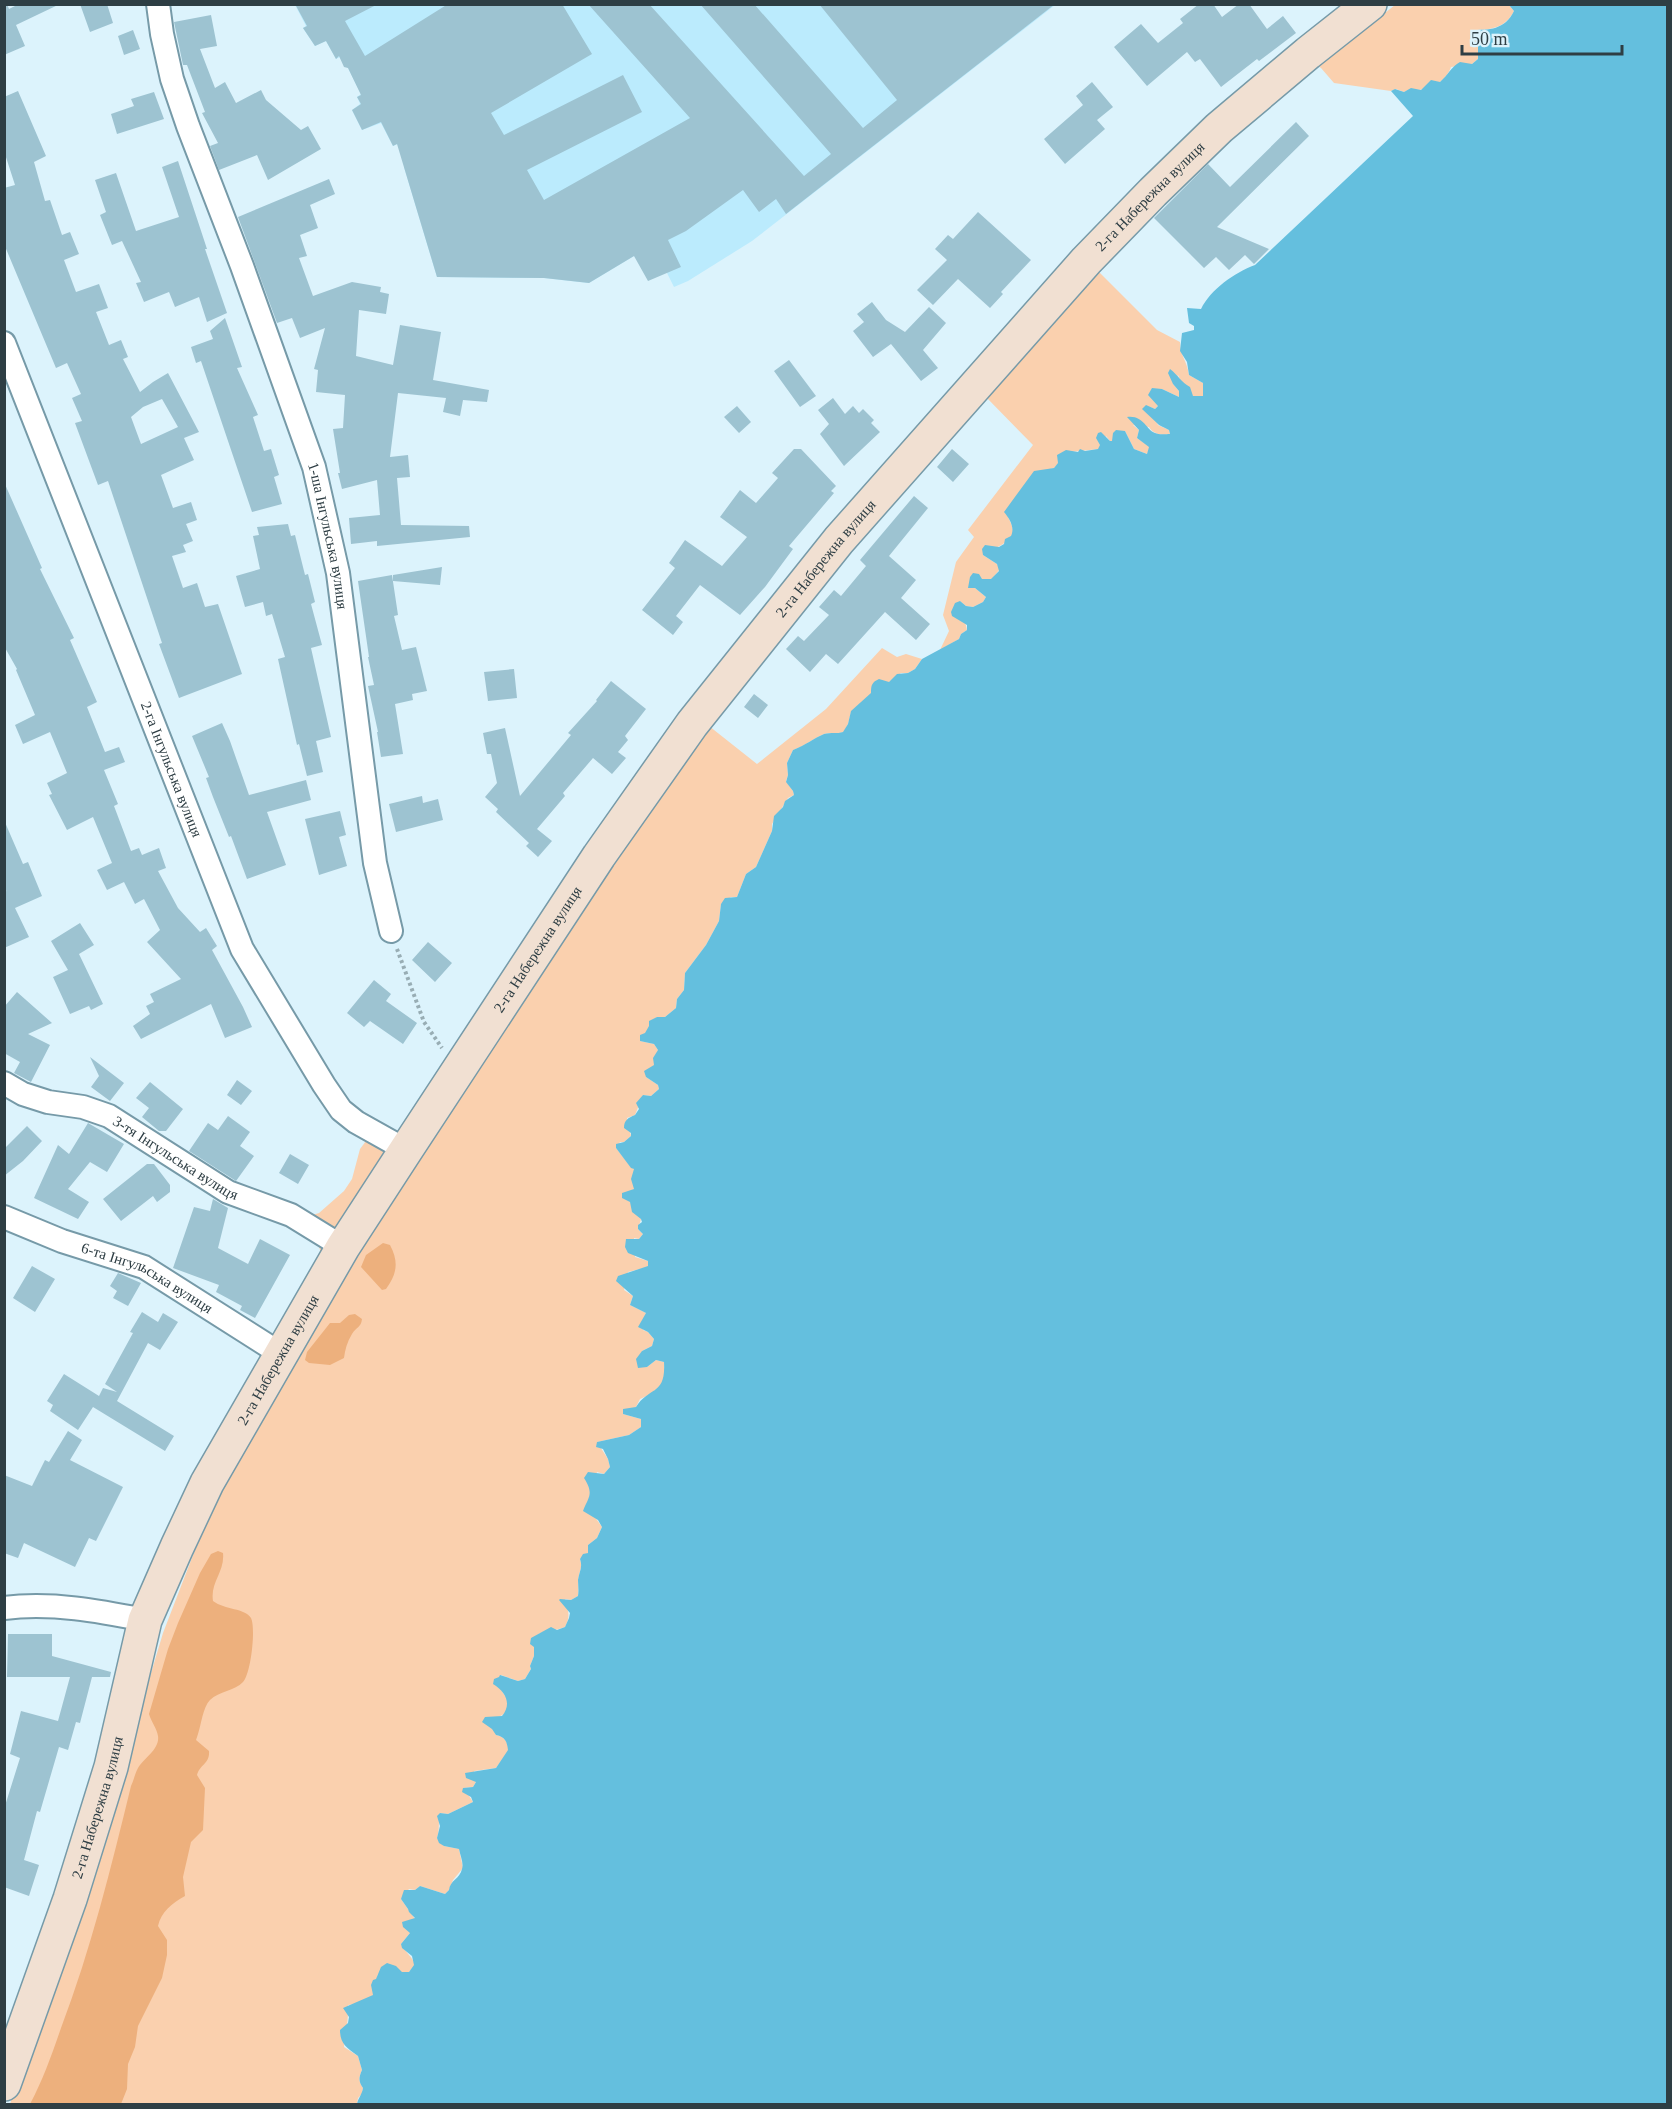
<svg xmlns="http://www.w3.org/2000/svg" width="1672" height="2109" font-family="Georgia,serif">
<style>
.built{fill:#bbebfd}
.green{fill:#fad0ae}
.forest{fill:#edb07d}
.water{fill:#64bfde}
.building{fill:#9dc3d1;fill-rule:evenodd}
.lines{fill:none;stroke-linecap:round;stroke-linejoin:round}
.street-casing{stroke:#769aa8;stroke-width:26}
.secondary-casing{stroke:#769aa8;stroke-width:36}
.path{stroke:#98adb4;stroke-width:4;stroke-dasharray:3 3;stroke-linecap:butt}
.street{stroke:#fff;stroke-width:22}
.secondary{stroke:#f1e0d2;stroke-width:33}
.labels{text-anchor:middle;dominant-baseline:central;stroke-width:5;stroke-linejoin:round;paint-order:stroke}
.street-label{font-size:15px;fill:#2e3e44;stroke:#dcf3fc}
</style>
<rect width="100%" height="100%" fill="#dcf3fc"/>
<path class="built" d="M295,5H1055L752,241L688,281L674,287L667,273L634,256L589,283L544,278L437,277L404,167V141L393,146L381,123L362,130L352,110L360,104L357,97L361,94L348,68L340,57L336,59L326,41L315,46L303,28L306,26Z"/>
<path class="green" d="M1395,5H1509L1514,11C1505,29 1489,30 1471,30L1478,45V59L1472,64L1451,67C1447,79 1436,86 1424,89C1416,91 1411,88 1404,92L1396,89L1391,91L1334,83L1321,68L1318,66Z
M1098,271L1157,330L1180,342C1180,355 1187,361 1189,375L1203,383V396H1193L1181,382L1178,375L1173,384L1179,391V397L1162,389L1159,405L1155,409L1150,407L1158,425L1169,430L1170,434C1162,436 1153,434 1149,427L1133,425L1139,430L1137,438L1150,447L1147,454L1134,449L1125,431L1114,438L1113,441H1110L1106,436L1099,449L1070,452L1054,468L1043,471L1008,517C1010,521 1013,527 1013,531C1013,543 991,549 983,555L997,564L1000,569L992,579H982L975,588L986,597L983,602L973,607L966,606L960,601L967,630L961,634L959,639L940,650L949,631L943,615L956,562L974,537L968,530L1033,445L985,396Z
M882,648L897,657L906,654L922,659L915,669L908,673H901L889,682H884L851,712L848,724L844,732C837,734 831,732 824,734C814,738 805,746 793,750L787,763L788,775L786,781L793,791L794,795L788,798L772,824V831L756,867L746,874L737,897H731L721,904L719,921L706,945L685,973L684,990L677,999L676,1008L665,1017H657L640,1041L654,1044L658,1050L655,1064L646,1077L658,1085L659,1089L651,1096L643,1095L635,1115L627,1118L631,1136L624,1142H620L616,1148L631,1167L634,1169V1189L629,1192L630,1202L641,1219L638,1229L643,1234L639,1239L634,1238L635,1257L648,1261V1267L628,1272L624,1290L633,1296L630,1305L646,1313L643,1330L648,1332L654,1339L652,1346L642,1351L647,1367L656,1360L664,1362L665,1375L662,1384L651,1394L640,1399L636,1407L623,1414L641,1419V1427L629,1435L597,1442L608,1459L610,1467L604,1474L597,1472L587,1505C591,1513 597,1519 602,1527L597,1538L588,1545V1553L580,1559C583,1568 579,1572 578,1580C578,1585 579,1590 578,1596L571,1600L565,1599C568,1611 571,1616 565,1627C553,1632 546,1628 536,1636L534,1656L530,1666L531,1669L525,1679L518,1681L501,1675C501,1679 500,1685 501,1689C503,1694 507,1697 508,1702C509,1714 499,1719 489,1717L496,1735C505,1737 507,1741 509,1750L496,1768L474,1771L476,1782L473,1787L464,1788L473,1802L448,1814L440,1813C438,1822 440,1829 437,1838L444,1846L459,1849L463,1868L453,1880L449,1890L445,1894L420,1886L415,1890L409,1889L401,1899L415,1919L411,1920L410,1933L401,1944C405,1952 412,1956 415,1965L409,1972L378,1974L374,1995L356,2004L348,2005C349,2020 345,2032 344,2047L358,2056L362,2070C359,2077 358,2081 363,2088L362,2094L358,2098L357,2104H10L123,1767L163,1633L195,1550L223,1484L353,1255L609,863L709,726L757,764L826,709Z
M378,1140L388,1149L322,1261C320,1236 308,1233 289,1222L319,1213L344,1191L352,1179L360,1149L366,1141Z"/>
<path class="forest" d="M383,1243L390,1245C399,1262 397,1274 386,1289L382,1290L361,1267L366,1255Z
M355,1314L362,1319C361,1328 356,1327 352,1334C347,1342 345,1350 344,1358L330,1365L309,1363L305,1360L307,1352L330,1323H340L349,1315Z
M218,1551L223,1553C225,1572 210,1582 213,1601C225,1610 245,1608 251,1618C256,1628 251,1674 243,1682C235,1691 219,1691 210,1700C203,1707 201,1725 198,1734L196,1740L209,1751C210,1764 200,1764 197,1775L205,1788L203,1830L191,1842L183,1877L185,1896C172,1903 161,1912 158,1926L167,1940V1955L162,1978L138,2026L135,2047L128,2064L127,2089L121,2104H30C43,2080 52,2054 61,2028C91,1949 111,1868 131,1786C134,1780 135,1773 138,1768C144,1758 160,1749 158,1736C157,1729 151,1721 149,1714L168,1649L178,1623L200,1573L211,1554Z"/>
<path class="water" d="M1509,5H1667V2104H357C358,2098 362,2095 363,2088C358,2081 359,2077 362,2070L358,2056C347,2048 340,2044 340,2030L348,2023L349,2017L343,2008L373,1995L371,1985L373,1980L376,1979L381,1967L387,1963L396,1966L402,1972H409L414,1965L412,1956L402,1948L401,1944L410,1933L403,1927L402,1922L415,1918L409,1912L408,1909L401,1899L404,1890H415L420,1886L445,1894L449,1890C450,1880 460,1879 462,1869C464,1863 460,1855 459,1849L444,1846L439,1843L437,1838L440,1826L437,1816L440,1813L448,1814L473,1802L471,1797L462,1792L463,1788L473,1787L476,1782L466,1778L465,1773L496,1768L508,1750C507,1741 505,1737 496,1735L492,1729L482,1722L485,1717L502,1716C512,1704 506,1692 493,1684L494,1679L499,1677L500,1675L518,1681L525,1679L531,1669L530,1666L534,1656V1647L530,1644L531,1638L551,1627L557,1630L565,1627L569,1618L570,1613L559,1600L560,1599L571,1600L578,1596C579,1590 578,1585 578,1580C579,1572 583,1568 580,1559L583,1554L588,1553V1545L597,1538L602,1527L598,1520L583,1511C589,1496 594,1494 584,1478L588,1472L604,1474L610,1467L608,1459L603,1449L596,1447L597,1442L629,1435L641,1427V1419L623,1414V1409L636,1407C649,1386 666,1396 664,1362L656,1360L647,1367L638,1368L636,1359L642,1351L652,1346L654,1339L648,1332L638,1327L646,1313L630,1305L633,1296L616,1281L618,1276L648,1266V1261L628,1253L625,1247L626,1239H639L643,1234L638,1229V1225L642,1222L641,1219L632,1212L630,1202L622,1198V1193L634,1189L631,1179L634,1169L631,1168L616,1148V1144L624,1142L631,1136V1133L624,1128C624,1120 628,1118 635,1115L639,1109L636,1103L643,1095L651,1096L659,1089L658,1085L646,1077L644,1071L654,1065L653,1058L658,1050L654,1044L640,1041V1035L645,1033L649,1026V1021L657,1017H665L676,1008L677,999L684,990L685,973L706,945L719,921L721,904L725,898L737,897L746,874L756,867L772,831L774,816L783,807L785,801L794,795L793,791L786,782L788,775L787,763L793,750C806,745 814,738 824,734C831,732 837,734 843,732L848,724L851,711L871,693C871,685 872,682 879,679L889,682L897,674L908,673L915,669L922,659L959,639L961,634L967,630V625L952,616L951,612L955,603L960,601L966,606L973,607L983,602L986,597L975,588H968L970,577L973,573L979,574L982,579H991L999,571L997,564L983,555L982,549L985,545L999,547L1004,544L1005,539L1011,536C1015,528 1010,519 1004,512L1034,471L1054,468L1058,463L1057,455L1066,450L1078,452L1080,449L1085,451L1098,449L1100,445L1096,438L1098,433L1101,432L1110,441H1112L1113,433L1116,430L1125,431L1134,449L1147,454L1149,447L1137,438L1139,430L1127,417C1144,415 1146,430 1155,433C1159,435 1166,434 1170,434L1169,430L1159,425L1142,409L1146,405L1155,409L1158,406L1148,395L1152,388L1162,389L1179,397V391L1173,384L1168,373L1170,369C1178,375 1181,382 1190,387L1193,396H1203V383L1189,375L1187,362L1180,351L1182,333L1194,330V326L1189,323L1187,308L1201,309C1211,289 1234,273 1255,265L1413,116L1391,91L1395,89L1404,92L1411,88L1421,90L1431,80L1440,82C1448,75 1451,67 1460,62L1472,64L1478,59V45L1471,30C1489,30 1505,30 1514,11Z"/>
<path class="building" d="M4,4H7L9,9L19,4H60L16,25L25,46L4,55Z
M80,4H107L113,23L90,32Z
M295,4H378L345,21L365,56L448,4H562L592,54L491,113L504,135L623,75L642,112L527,170L544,200L690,118L588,4H649L804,176L831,154L700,4H754L863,128L897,100L819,4H1055L786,214L776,199L759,212L743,190L686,231L668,240L681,267L648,281L634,256L589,283L544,278L437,277L397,144L393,146L381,122L362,130L352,110L361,104L357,97L361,95L348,68L344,67L339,56L336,59L326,41L315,46L303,28L307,26Z
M1199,4H1213L1222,17L1239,4H1249L1267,29L1283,16L1296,33L1259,61L1257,59L1221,87L1200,59L1195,62L1187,52L1147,86L1114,47L1141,24L1158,43L1183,23L1180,19Z
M211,15L217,46L200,49L215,88L225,82L236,103L261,90L266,100L301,130L308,126L321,149L268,180L257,155L219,170L210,146L218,143L202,113L205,112L187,65H183L174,22Z
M133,30L140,49L124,55L118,36Z
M1092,82L1113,107L1097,120L1105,129L1065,164L1044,139L1083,105L1076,96Z
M18,91L46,156L34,162L45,201L50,200L62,235L70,232L79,254L64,260L76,292L99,284L108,308L96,312L109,345L121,340L128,357L123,359L140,392L153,382L168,373L199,432L184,438L194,460L161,475L173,508L191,502L197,520L186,524L193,541L183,545L186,552L172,556L183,588L197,583L205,607L218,604L242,674L179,698L159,644L162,643L108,481L98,485L75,423L82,421L72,398L81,394L67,363L56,368L4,244V188L15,185L4,151V97ZM162,399L178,427L141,444L131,417L143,407Z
M154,92L164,119L117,134L111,114L134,106L131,99Z
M1296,122L1309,136L1217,227L1269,249L1254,264L1245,255L1229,270L1216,257L1204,268L1154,218L1208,164L1230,187Z
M178,161L207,249H205L227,313L207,322L199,297L175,307L169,292L144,302L136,283L141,282L122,241L112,245L100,215L106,212L95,180L116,173L136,231L179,217L162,167Z
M329,179L335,194L310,205L318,228L300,235L307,256L299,258L313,296L352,282L381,287L380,292L389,294L386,314L359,310L356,356L393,365L400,325L441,332L433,380L489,390L487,402L463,400L460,416L443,412L446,398L398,393L390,457L408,455L410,477L397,478L401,525L469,526L470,537L377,546V541L351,544L349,518L380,515L377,480L342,489L338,473H340L333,429L343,428L345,395L316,392L318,370L314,369L325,328L300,338L292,318L277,323L238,217Z
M978,212L1031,260L1001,292L1003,294L990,308L958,279L933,305L917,290L947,260L935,249L948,235L953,239Z
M872,302L886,320L905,332L929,307L946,323L923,350L938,368L921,381L891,344L873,357L853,331L864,322L857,314Z
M225,318L242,367L237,368L258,415L253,417L264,451L271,449L279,475L274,477L282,504L252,512L201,361L196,363L191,347L213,339L210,331Z
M789,360L816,396L800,407L774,371Z
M833,398L845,414L853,406L859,413L863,409L874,420L871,423L880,432L844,466L820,434L829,424L818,410Z
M737,406L751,422L739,433L724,417Z
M794,449H801L836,486L831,491L834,493L789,546L793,549L765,587L740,615L700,585L676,616L683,622L673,635L642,610L675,568L669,563L685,540L722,566L747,537L720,517L740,490L756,503L778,478L772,473Z
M952,449L969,464L953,482L937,467Z
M4,482L42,568L40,569L74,638L70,640L97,702L87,707L105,752L119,747L125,762L104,770L118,804L114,806L131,851L139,848L142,855L159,848L166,868L158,871L178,908L200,932L206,928L217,946L212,950L243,1007L252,1027L225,1038L211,1004L141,1039L133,1026L150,1014L146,1006L154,1002L150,994L181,979L147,942L160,930L144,899L135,904L124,882L107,890L97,870L112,863L93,817L67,830L49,795L52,794L47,783L67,773L50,732L23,744L15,725L35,715L16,670L17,669L4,646Z
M914,496L928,508L889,556L916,580L901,598L930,624L916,640L885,612L838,664L826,654L810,672L786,649L798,636L804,641L829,615L819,607L834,590L841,596L866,566L860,560Z
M288,524L291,536L295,535L305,575L308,574L315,602L311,604L322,645L311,648L331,737L316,741L323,772L307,776L299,744L297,745L278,659L285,657L272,614L266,616L263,602L245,607L236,576L260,569L253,536L259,535L257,527Z
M442,567L440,585L393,581V575Z
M392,575L398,615L394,616L402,650L416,647L427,691L412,694L413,700L395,704L403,754L381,757L377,732H378L368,686L374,685L368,657H369L358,581Z
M514,669L517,698L488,701L484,672Z
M611,681L646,709L625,736L628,740L618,752L626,758L612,774L593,758L563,793L565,796L537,829L552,841L538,857L526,846L529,843L496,812L498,809L485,797L497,783L491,754H487L483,733L505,728L520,796L571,735L568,733L597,701L596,700Z
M754,694L768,705L758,718L744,707Z
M222,723L230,741L249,795L306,780L311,800L267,812L286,865L247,879L231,836L229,837L213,797L206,778L209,777L192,736Z
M422,796L423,803L438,799L443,820L396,832L389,804Z
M340,811L346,835L339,837L347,866L319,875L305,819Z
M4,820L23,864L28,862L42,896L15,908L29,937L4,948V886L7,892L4,885Z
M80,923L94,945L79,954L103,1004L91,1010L89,1006L70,1014L53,977L68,970L51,941Z
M428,942L452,963L435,982L412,960Z
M374,980L391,994L386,1001L417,1023L403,1044L370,1021L364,1027L347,1013Z
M17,992L52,1023L28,1034L50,1045L31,1082L14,1073L20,1062L4,1053V1007Z
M90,1057L124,1083L110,1101L91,1087L99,1076Z
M237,1080L252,1091L241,1105L227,1095Z
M150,1082L183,1109L166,1131H159L142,1117L149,1108L136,1098Z
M228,1116L250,1132L240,1146L254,1156L236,1181L189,1151L208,1123L218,1130Z
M88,1123L124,1144L107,1172L90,1162L68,1189L89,1202L78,1219L34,1198L58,1145L69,1154Z
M27,1126L42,1141L23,1161L4,1176V1149Z
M290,1154L309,1165L298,1184L279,1173Z
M147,1164H154L170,1185V1192L157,1202L153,1196L121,1221L103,1199Z
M213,1199L228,1208L218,1248L248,1264L260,1239L290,1255L255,1318L240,1310L242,1306L216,1292L219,1285L173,1268L194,1207L210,1211Z
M32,1266L55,1279L35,1312L13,1298Z
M118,1273L141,1283L128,1306L113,1298L117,1291L110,1286Z
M142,1312L158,1322L163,1313L178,1322L160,1350L148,1343L117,1401L174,1436L165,1451L93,1407L78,1430L50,1411L53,1405L47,1401L64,1374L99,1396L103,1388L117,1392L105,1384L133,1333L130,1332Z
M68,1431L82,1440L70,1460L123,1487L96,1541L89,1538L75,1567L24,1543L18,1558L4,1553V1475L32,1486L45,1460L49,1462Z
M8,1634H52V1656L111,1672L110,1677H92L80,1723L76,1722L68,1750L59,1747L40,1812L37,1811L24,1860L39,1865L29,1896L4,1887V1809L20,1758L10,1754L21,1711L58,1721L70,1677H7Z"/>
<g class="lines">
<g class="street-casing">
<g id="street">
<path id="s1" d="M158,4L162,34L172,79L188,126L242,266L314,467L338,573L375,863L391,931"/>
<path id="s2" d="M4,343L242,949L324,1085L341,1110L356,1122L406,1150"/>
<path id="s3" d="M4,1083L23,1094L48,1102L83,1107L109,1116L228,1192L291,1215L343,1247"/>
<path id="s4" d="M4,1217L62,1241L144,1267L281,1354"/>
<path d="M4,1608C52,1602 99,1611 145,1620"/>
</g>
</g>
<g class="secondary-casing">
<g id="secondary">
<path id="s5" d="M4,2084L70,1899L111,1767L145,1620L177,1547L207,1483L343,1247L406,1150L599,856L692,724L839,540L1086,261L1153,192L1219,128L1308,53L1370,4"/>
</g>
</g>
<path class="path" d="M397,949L424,1022L442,1048"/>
<use href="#street" class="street"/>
<use href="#secondary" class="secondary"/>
</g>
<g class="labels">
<g class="street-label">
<text stroke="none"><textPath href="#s5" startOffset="2236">2-га Набережна вулиця</textPath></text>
<text stroke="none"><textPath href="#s1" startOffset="560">1-ша Інгульська вулиця</textPath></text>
<text stroke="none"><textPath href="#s5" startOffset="1750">2-га Набережна вулиця</textPath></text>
<text stroke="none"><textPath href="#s2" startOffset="458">2-га Інгульська вулиця</textPath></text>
<text stroke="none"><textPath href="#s5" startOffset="1264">2-га Набережна вулиця</textPath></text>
<text stroke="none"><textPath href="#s3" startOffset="190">3-тя Інгульська вулиця</textPath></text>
<text stroke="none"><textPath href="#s4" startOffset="156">6-та Інгульська вулиця</textPath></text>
<text stroke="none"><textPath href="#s5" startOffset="778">2-га Набережна вулиця</textPath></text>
<text stroke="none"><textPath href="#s5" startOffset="292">2-га Набережна вулиця</textPath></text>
</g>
</g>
<rect width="1672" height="2109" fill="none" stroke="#2e3e44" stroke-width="12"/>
<path d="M1462 45v9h160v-9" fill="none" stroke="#2e3e44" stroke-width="3"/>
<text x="1471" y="45" font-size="18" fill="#2e3e44" stroke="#dcf3fc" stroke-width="4.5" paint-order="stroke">50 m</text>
</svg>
